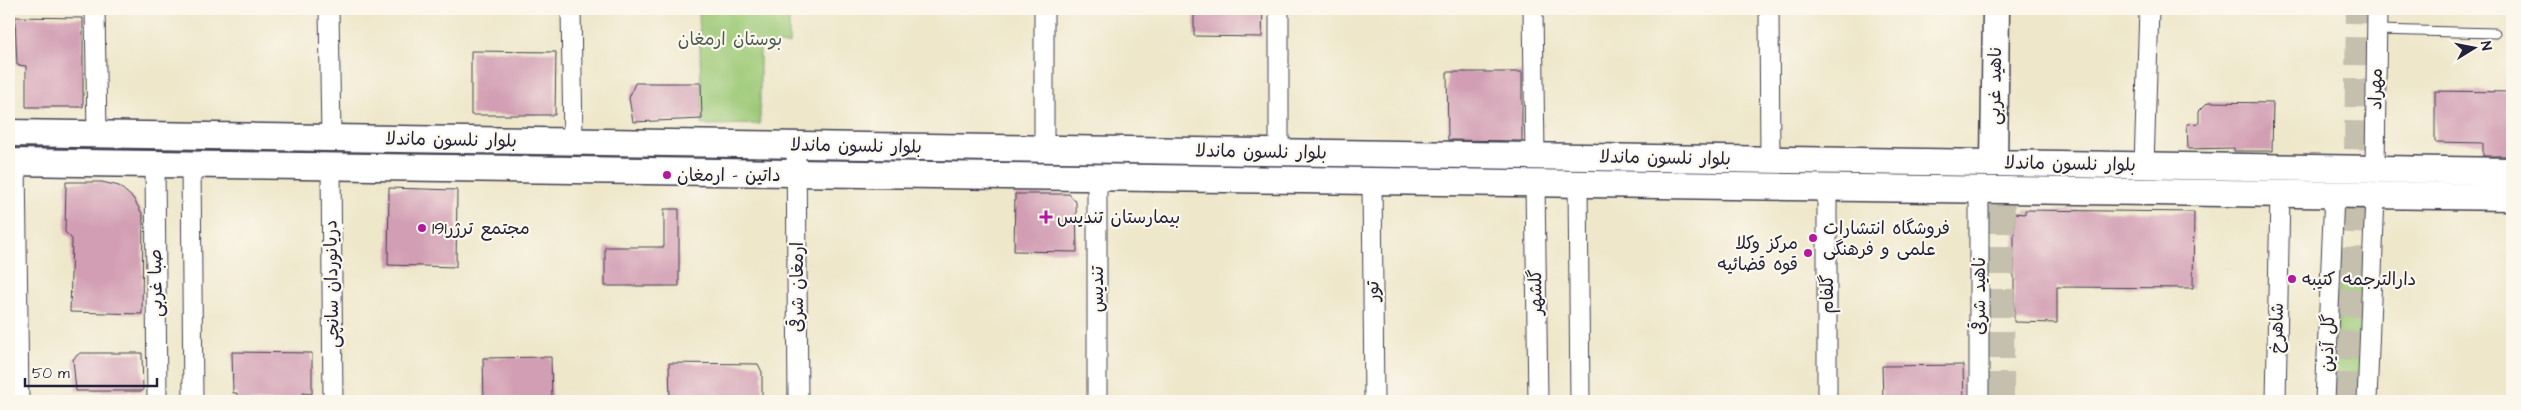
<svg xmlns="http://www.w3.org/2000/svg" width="2521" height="410" font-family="'Architects Daughter','Playpen Sans Arabic',sans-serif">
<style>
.green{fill:#9cc976;stroke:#5f7658}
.building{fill:#d29eb3}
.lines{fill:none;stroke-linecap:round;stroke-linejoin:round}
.highway-tunnel{stroke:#c5c0ad;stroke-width:28;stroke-dasharray:28 14;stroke-linecap:butt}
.lane-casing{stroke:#414050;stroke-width:11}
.street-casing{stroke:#414050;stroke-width:21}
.secondary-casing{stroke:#414050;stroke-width:29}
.lane{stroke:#fff;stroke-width:9}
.street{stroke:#fff;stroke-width:19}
.secondary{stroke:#fff;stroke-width:26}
.poi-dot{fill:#b5179e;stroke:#fbf7ec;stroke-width:2}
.labels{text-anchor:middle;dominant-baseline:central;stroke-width:4.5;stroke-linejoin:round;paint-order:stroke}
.park-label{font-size:18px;fill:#4d5c50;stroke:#fbf7ec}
.street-label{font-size:18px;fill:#22223b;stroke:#fbf7ec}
.poi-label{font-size:18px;fill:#22223b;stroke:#fbf7ec;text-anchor:start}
</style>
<rect width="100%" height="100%" fill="#fbf7ec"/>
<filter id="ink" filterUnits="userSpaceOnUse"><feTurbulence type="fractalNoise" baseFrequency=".02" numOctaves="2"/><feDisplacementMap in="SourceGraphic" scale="10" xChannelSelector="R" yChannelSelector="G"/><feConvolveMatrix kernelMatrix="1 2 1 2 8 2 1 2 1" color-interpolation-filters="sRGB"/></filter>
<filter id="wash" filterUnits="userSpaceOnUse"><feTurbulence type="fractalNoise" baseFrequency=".0096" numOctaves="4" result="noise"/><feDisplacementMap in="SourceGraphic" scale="20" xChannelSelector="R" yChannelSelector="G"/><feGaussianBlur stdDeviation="1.12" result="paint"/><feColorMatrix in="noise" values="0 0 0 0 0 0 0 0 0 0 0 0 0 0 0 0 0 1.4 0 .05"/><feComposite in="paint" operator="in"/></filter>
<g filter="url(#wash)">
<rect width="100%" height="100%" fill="#eee7ca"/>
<path class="green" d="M699,9H789V44L760,45V124L702,125Z
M2340,262L2367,263L2362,401H2334Z"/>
<g id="blocks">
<path class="building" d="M1194,9H1263L1262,37L1194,36Z
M15,17L83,18V107H26V66L17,65Z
M471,51L556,52L555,115H471Z
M1447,72H1522V141L1448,140Z
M635,83H701L702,119L633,122L629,98Z
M2435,91L2512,92V156H2483V143L2435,142Z
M2208,102L2273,103L2272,151H2234V148L2188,149L2187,124L2199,123V111Z
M66,182H102L119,186L133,198L143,215L142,314L70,312L72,239L65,232Z
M389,188L457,190L456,267L388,265Z
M1015,194H1069L1076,202L1077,252L1014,251Z
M664,209H679V286H605V247H664Z
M2025,210L2194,212L2193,288L2057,287V323L2014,322V213L2025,214Z
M232,352L312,353V394L303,393V401H237V393H233Z
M80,353H142L143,391H76L73,359Z
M551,357L552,401H484L483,358Z
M669,363L758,364L762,372V401H670Z
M1963,365L1964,401H1883L1882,366Z"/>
</g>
</g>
<g filter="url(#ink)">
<use href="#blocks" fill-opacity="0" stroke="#414050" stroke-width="1"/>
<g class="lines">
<path class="highway-tunnel" d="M2000,401L2001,165
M2347,401L2358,152L2360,9"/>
<g class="lane-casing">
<path id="lane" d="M2377,30L2495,33"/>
</g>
<g class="street-casing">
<path id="street" d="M95,9L97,134
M329,9L331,138
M571,9L573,141
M1044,9V148
M1279,9V152
M1533,9L1535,156
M1769,9L1770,159
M796,145L798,401
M16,162L19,401
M155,164L157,401
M191,165L193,401
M2144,165L2149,9
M331,167L333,401
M2375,169L2377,9
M1097,178V401
M1372,181L1374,401
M1535,184L1538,401
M1578,184L1580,401
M1827,188V401
M1979,190V401
M2276,401L2280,194
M2325,401L2334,195
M2367,401L2375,196"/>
</g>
<g class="secondary-casing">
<path id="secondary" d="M9,133L2512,171
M9,162L2512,197
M1994,163L1996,9"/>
</g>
<use href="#lane" class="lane"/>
<use href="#street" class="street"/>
<use href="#secondary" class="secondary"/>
</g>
</g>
<g class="poi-dot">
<circle cx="667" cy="175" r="5"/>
<path d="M1043.5 209.5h5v5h5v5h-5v5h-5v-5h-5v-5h5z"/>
<circle cx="422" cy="228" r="5"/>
<circle cx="1813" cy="238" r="5"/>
<circle cx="1808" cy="253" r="5"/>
<circle cx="2292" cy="279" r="5"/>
</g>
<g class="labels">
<g class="park-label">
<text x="730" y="39">بوستان ارمغان</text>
</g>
<g class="street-label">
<text transform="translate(1995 86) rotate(-89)">ناهید غربی</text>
<text transform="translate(2376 89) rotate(-89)">مهراد</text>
<text transform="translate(451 140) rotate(1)">بلوار نلسون ماندلا</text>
<text transform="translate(856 146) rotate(1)">بلوار نلسون ماندلا</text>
<text transform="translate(1261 152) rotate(1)">بلوار نلسون ماندلا</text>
<text transform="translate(1665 158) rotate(1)">بلوار نلسون ماندلا</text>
<text transform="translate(2070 164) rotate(1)">بلوار نلسون ماندلا</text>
<text transform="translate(156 283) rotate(-91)">صبا غربی</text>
<text transform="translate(332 284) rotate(-91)">دریانوردان سانچی</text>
<text transform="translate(797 287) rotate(-90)">ارمغان شرقی</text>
<text transform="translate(1097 289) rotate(-90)">تندیس</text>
<text transform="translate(1373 291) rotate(-91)">تور</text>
<text transform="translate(1536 292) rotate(-91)">گلشهر</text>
<text transform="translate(1827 294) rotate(-90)">گلفام</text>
<text transform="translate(1979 296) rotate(-90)">ناهید شرقی</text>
<text transform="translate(2277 328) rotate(-89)">شاهرخ</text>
<text transform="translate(2328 343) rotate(-88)">گل آذین</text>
</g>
<g class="poi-label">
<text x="677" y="175">داتین - ارمغان</text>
<text x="1057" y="217">بیمارستان تندیس</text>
<text x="432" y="228">مجتمع ترژر191</text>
<text x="1823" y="228">فروشگاه انتشارات<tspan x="1823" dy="21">علمی و فرهنگی</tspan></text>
<text x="1798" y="243" text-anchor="end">مرکز وکلا<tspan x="1798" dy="21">قوه قضائیه</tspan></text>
<text x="2302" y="279">دارالترجمه کتیبه</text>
</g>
</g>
<rect width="2521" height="410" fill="none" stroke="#fbf7ec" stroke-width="30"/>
<g transform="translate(2474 48) rotate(80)" stroke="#fbf7ec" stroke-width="4" paint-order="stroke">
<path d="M0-4L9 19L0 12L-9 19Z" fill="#22223b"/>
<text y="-8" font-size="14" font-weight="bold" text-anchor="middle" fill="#22223b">N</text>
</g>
<path d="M25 378v8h132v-8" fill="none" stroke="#22223b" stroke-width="2.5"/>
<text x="32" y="378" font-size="15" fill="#22223b" stroke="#fbf7ec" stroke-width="4" paint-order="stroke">50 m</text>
</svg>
